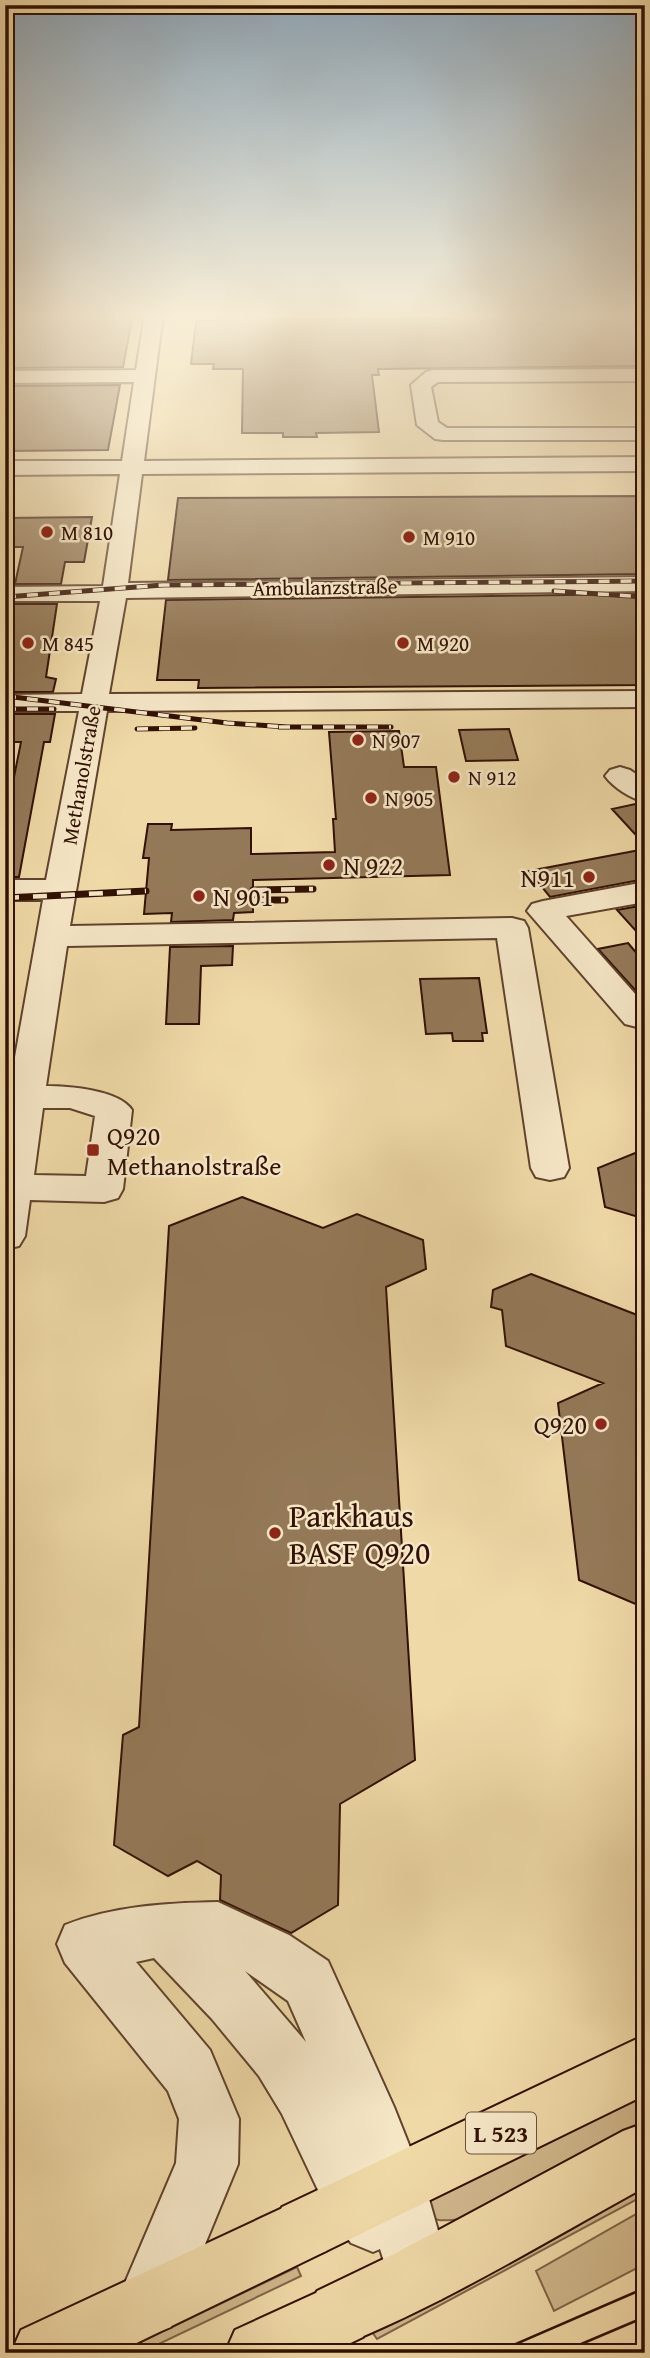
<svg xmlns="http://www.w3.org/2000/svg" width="650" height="2358" font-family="'Gentium Book Plus',serif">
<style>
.green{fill:#cfb78b;stroke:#806447;stroke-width:2}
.building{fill:#947958;stroke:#311103;stroke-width:2}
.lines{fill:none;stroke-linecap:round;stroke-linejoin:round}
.minor-casing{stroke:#60432c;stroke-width:4}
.major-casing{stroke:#311103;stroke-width:4}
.highway-casing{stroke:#311103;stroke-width:4}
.minor{fill:#f5e6c6;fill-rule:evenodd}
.major{fill:#efd9a7;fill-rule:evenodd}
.highway{fill:#efd9a7;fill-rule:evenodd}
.tram{stroke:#311103;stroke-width:2.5}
.rail-far2-casing{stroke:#311103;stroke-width:4.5}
.rail-far1-casing{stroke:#311103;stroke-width:5}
.rail-casing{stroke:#311103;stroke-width:7}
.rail-far2{stroke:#f5e6c6;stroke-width:2.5;stroke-dasharray:9;stroke-linecap:butt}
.rail-far1{stroke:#f5e6c6;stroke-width:3.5;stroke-dasharray:11;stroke-linecap:butt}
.rail{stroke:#f5e6c6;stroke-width:4.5;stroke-dasharray:14;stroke-linecap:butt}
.poi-dot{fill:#8f2418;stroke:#f5e6c6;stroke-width:2.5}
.labels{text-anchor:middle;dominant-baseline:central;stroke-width:5;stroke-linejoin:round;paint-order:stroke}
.far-poi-label{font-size:21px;fill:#311103;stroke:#f5e6c6;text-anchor:start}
.far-street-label{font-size:21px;fill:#311103;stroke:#f5e6c6}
.shield{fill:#f5e6c6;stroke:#6c513e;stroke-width:2}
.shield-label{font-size:24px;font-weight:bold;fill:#311103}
.poi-label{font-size:26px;fill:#311103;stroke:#f5e6c6;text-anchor:start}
.near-poi-label{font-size:32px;fill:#311103;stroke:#f5e6c6;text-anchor:start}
</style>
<rect width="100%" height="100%" fill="#efd9a7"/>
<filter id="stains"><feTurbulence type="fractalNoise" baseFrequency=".00286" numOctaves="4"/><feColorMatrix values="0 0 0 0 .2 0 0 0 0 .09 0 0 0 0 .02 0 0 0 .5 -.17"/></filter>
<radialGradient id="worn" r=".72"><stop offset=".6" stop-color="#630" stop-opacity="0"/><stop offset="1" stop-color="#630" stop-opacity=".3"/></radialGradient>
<path class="green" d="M645,2096V2126L461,2219C440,2222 431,2222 418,2205Z
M645,2185V2195L377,2339L370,2329Z
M645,2209V2264L554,2311L536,2271Z
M297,2267L301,2276L140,2353H118Z"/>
<path class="building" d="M5,314H133L123,367L5,368Z
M645,315V366L378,369L379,375H372L379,432L316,433L317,437H283V433H242L243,369H213L214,364H191L196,321H217V317Z
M120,385L108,450L5,451V386Z
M645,496V574L168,580L178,498Z
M92,517L84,562H65L61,584H15L23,547H5V518Z
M645,594V685L198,688L199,680H157L166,600Z
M5,604H57L46,677L56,679L53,692H5Z
M5,714H55L50,742H44L19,877H5V822L21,742H5Z
M509,729L518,760L466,761L459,730Z
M399,731L404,767H436L450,875L253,880V912L234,913L233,920L171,922L172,913L144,914L149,858H143L148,824H172L171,830L251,828V854L335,852L333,819H336L329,732Z
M640,803L645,804V845L612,809Z
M645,849V879L550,897L529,871Z
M645,905V941L617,910Z
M628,943L645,963V1001L598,949Z
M233,946L232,965L201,966L199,1024H166L170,947Z
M479,978L487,1033H482L483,1041H453L452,1033L426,1034L420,979Z
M645,1149V1219L605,1207L598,1168Z
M242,1197L323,1228L357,1214L423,1240L426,1269L386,1287L415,1760L340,1804L338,1905L291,1933L220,1900L221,1875L197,1861L168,1876L114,1845L123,1735L139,1727L169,1226Z
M531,1274L645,1318V1402L637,1405L645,1444V1608L579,1580L558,1403L603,1383L506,1346L502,1310L491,1307L493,1290Z"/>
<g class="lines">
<g class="minor-casing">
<path id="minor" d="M145,314H163L144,461L645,457V471L142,474L128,583L645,577V591L126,598L109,694L645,691V707L107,711L70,926L512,918L524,921L528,928L569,1168L564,1177L550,1180L536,1177L531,1168L497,938L67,946L46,1086C69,1086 119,1090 132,1110L123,1189L118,1198L104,1202L30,1200L25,1236L19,1246L5,1249V1113L43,900H5V880H46L79,711H5V695L82,694L100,601H5V587L103,586L120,474L5,475V461H122L134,382L5,383V371L136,370ZM43,1108H70L95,1116L86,1176L34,1175Z
M645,369V381L438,382L431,387L438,422L447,428H645V440H443L435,439L417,425L411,385L426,372L433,370Z
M620,767L630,770L645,780V802C630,798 614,788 605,776L610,770Z
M645,882V902L566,916L645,1005V1025L637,1027L625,1024L527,911L532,904L543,901Z
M218,1902L289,1935L328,1961L394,2107L425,2185L451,2276L442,2299L419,2308L396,2299L380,2249L373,2252L351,2243L338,2226L318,2190L282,2114L259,2076L212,2019L154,1958L136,1962L210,2050L239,2119L238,2164L171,2327L148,2336L125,2327L116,2304L176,2163L179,2119L168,2091L65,1963L57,1944L65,1925C113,1906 167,1903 218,1902ZM245,1971L288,2001L306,2042Z"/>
</g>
<g class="major-casing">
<path id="major" d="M645,2035V2095L326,2251L304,2260L282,2251L273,2229L282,2207Z
M645,2123V2187C545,2242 446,2303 340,2346L317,2337L308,2314L317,2291L396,2253L623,2131Z"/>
</g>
<g class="highway-casing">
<path id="highway" d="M304,2198L326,2207L335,2229L326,2251L116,2353H11L21,2330Z
M340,2282L363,2291L372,2314L363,2337L330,2353H225L235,2330Z"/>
</g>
<use href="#minor" class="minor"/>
<use href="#major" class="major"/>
<use href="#highway" class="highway"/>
<path class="tram" d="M495,2353L645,2288
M560,2353L645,2317"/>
<g class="rail-far2-casing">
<path id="rail-far2" d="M229,314L295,317H452
M456,314L645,316"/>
</g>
<g class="rail-far1-casing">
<path id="rail-far1" d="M554,591L645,597
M5,597L163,585L645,581
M5,696L227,723L287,727
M5,709H54
M279,727H391
M137,729L195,728"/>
</g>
<g class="rail-casing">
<path id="rail" d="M253,890L313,889
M5,898L146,891
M253,900H285"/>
</g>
<use href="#rail-far2" class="rail-far2"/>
<use href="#rail-far1" class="rail-far1"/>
<use href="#rail" class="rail"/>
</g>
<linearGradient id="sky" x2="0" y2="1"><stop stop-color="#91a8b8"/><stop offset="0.49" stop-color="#f8eed7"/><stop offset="1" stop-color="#f8eed7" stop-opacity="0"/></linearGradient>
<rect width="650" height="644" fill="url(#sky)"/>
<g class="poi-dot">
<circle cx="47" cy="532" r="7"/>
<circle cx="409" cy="537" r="7"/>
<circle cx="28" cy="643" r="7"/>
<circle cx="403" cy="643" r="7"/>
<circle cx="358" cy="740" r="7"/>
<circle cx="454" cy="777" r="7"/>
<circle cx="371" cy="798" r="7"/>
<circle cx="329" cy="865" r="7"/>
<circle cx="589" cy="877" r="7"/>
<circle cx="199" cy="896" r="7"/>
<rect x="86" y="1143" width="14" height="14" rx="3.5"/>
<circle cx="601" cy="1424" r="7"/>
<circle cx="275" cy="1533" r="7"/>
</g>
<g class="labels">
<g class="far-poi-label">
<text x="61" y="532">M 810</text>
<text x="423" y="537">M 910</text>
<text x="42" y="643">M 845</text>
<text x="417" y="643">M 920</text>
<text x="372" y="740">N 907</text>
<text x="468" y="777">N 912</text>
<text x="385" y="798">N 905</text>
</g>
<g class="far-street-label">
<text transform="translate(325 587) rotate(-1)">Ambulanzstraße</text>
<text transform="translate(81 775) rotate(-80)">Methanolstraße</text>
</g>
<rect class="shield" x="466" y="2112.5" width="70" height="41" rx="5"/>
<g class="shield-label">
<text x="501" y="2133">L 523</text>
</g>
<g class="poi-label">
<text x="343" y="865">N 922</text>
<text x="575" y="877" text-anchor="end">N911</text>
<text x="213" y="896">N 901</text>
<text x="107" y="1135">Q920<tspan x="107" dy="30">Methanolstraße</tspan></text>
<text x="587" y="1424" text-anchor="end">Q920</text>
</g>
<g class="near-poi-label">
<text x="289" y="1515">Parkhaus<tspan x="289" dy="37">BASF Q920</tspan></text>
</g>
</g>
<rect width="650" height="2358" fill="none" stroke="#efd9a7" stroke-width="28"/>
<rect x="7" y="7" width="636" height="2344" fill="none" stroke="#311103" stroke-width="3.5"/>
<rect x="14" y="14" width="622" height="2330" fill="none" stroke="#311103" stroke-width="2"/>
<rect width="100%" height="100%" filter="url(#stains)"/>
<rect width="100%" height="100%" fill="url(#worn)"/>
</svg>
